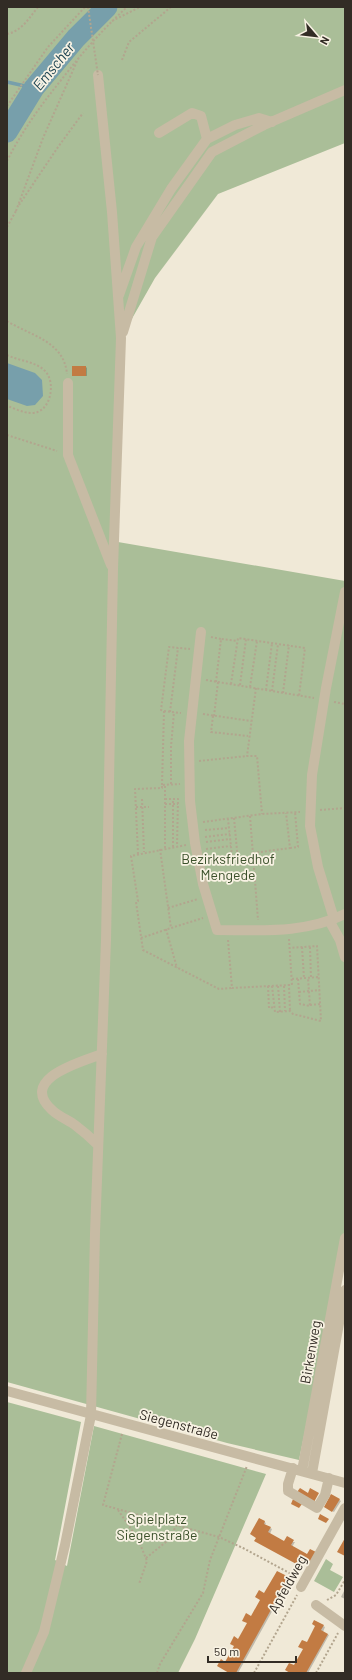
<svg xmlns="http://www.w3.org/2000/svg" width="352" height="1680" font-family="Barlow,sans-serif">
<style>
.green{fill:#aabe98}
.water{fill:#779fab}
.shadow{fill:#0003}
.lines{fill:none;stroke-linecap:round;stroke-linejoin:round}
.stream{stroke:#779fab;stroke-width:3.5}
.river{stroke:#779fab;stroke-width:21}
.building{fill:#c27b43}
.path{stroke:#b2a58e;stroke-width:2;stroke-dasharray:2 2;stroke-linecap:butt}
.minor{stroke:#c7bba4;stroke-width:10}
.path-bridge{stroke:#b2a58e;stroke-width:2;stroke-dasharray:2 2;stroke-linecap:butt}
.labels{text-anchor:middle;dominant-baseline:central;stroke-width:3.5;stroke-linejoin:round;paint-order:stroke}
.park-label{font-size:14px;fill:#3a502a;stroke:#f8f2e3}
.street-label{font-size:14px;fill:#322c25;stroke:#f8f2e3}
.water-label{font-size:15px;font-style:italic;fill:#1d4452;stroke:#f8f2e3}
</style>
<rect width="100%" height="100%" fill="#f0e9d7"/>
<path class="green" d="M7,7H345V143L218,194L155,278L121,338L118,542L345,581V1238L299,1460L227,1443L7,1382Z
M7,1402L81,1422L55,1560L67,1566L94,1426L266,1474L195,1639L178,1673H7Z
M326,1559L333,1564L330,1570L343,1577L334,1592L314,1581Z"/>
<path class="water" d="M7,363L35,373L42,380L43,396L35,405L27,406L7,399Z"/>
<path class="shadow" d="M86,367L87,368V376L73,375Z
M332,1495L341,1501L334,1512L325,1507Z
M259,1519L266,1523L265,1525L272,1529L270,1534L284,1542H295L292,1547L306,1558L302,1566L256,1541Z
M277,1572L290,1579L238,1673H231L226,1663Z
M345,1589V1599L341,1597Z
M315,1621L325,1627L323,1632L329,1635L308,1673H291L317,1626Z"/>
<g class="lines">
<path class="stream" d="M7,82L34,88"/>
<path class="river" d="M7,132L34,88L76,38L107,7"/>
</g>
<path class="building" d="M72,366H86V376H72Z
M300,1488L308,1493L310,1488L319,1493L314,1502L297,1492Z
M331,1494L340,1499L332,1512L324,1507Z
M293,1499L302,1504L299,1508L291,1504Z
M320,1514L329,1519L326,1523L318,1519Z
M259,1518L265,1521L264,1524L271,1527L268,1532L284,1541L287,1536L294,1540L291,1545L307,1554L310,1549L316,1552L311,1562L304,1558L300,1566L254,1541L256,1538L250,1534Z
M345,1538V1556L337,1552Z
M277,1571L289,1577L236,1673H229L217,1666L221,1659L225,1662L234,1646L230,1644L234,1636L238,1639L247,1623L242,1621L246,1613L251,1616L260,1600L255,1597L259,1590L264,1593Z
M314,1620L324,1625L321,1630L328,1634L306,1673H290L285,1670L289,1663L294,1665L303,1649L298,1647L302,1640L307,1642L315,1626L312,1624Z"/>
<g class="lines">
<path class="path" d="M112,21L140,7
M7,34C22,31 29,18 38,7
M122,60L129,42L171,7
M7,106L48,47L85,7
M7,161C22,131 41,105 62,79C82,53 103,29 127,7
M19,205L58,147L83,113
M16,211L43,138L78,59
M7,227L16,211
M7,321C31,336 64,341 67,374
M7,355C19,361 34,361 44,370C57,381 51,414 31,413C23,413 14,408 7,406
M7,435L57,451
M211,637L221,639
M206,680L314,698
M216,682L221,639L237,641
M231,684L238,638L305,648L299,696
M240,685L246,639
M250,687L257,641
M256,688L247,756H257L262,814
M266,690L272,643
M272,691L278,644
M283,693L289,645
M334,702L345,704
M164,711L181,713
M170,712L178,648
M203,714L251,721
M213,716L211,732L248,736
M214,716L218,682
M199,761L247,756
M171,784V747L174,712
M162,785L164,711L161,710L169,647L190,649
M142,799L144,852
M165,799H178L177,846
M165,804H178
M136,807H149
M320,810L345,808
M250,816L258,920
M234,818L238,861
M203,822L262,814L300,812
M205,830L229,828
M205,837L230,834
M206,842L230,839
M186,845L131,856L138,901L136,902L143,950L219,989L232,988
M173,847V799
M165,848V785
M290,848L298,847L295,812
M160,849L171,928L203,918
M206,849L231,846
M253,853L290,848L286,813
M138,854L135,789L162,788V785L180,784
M208,859L232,856L228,819
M168,908L198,899
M166,929L177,968
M141,938L171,928
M289,939L292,985H289L290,1011
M228,940L232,988L289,985
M302,947L304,978
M310,947L311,978
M292,979L319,977
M298,979L300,1004L310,1006L308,978
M268,986L269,1008L274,1007
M272,986L275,1012L290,1011L293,1014L321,1021L317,946L289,948
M278,986L280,1012
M284,986L285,1011
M299,992L320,990
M310,1005L320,1004
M122,1434L103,1505L219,1537L243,1548L295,1576
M118,1510L138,1539L147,1561L139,1584
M146,1558L166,1542L177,1525
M327,1600L336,1595L345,1580
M157,1673L160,1664L203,1593L210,1560L247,1466
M254,1673L297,1595
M316,1673L338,1633"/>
<path class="minor" d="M159,133L192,113L201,116L207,139
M119,295L136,247L171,189L207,139L235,125L259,118L272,122
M123,332L152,237L212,152L264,125L345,90
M68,383V455L111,565
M201,632L189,741L190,801L195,843L203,884L217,930C261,930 304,934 345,914
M334,919L318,867L310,826L312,775L326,688L345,592
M330,922L340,940L345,957
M98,1145C91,1138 83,1131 75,1125C68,1120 58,1116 52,1110C18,1079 80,1062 102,1054
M7,1391L345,1483
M293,1468L288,1484V1491L317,1508L325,1495L329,1478
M302,1471L345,1238
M312,1473L345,1290
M301,1587L345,1508
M316,1605L345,1626
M26,1673L44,1632L65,1545L91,1415L95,1233L106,940L113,569L121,338L112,212L98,75"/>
<path class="path-bridge" d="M88,7L98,75"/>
</g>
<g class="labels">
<g class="park-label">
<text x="228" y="858">Bezirksfriedhof<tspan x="228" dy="16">Mengede</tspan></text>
<text x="157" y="1518">Spielplatz<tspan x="157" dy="16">Siegenstraße</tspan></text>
</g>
<g class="street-label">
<text transform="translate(310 1352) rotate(-80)">Birkenweg</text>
<text transform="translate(179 1424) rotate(15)">Siegenstraße</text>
<text transform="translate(287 1584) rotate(-61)">Apfeldweg</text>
</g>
<g class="water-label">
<text transform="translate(53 66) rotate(-51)">Emscher</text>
</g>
</g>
<rect width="352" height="1680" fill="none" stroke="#322c25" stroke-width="16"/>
<g transform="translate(316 36) rotate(118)" stroke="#f8f2e3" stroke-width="3" paint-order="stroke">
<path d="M0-3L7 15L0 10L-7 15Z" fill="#322c25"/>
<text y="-6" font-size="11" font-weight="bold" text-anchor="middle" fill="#322c25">N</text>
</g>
<path d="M208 1656v6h88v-6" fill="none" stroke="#322c25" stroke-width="2"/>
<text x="214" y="1656" font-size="12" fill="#322c25" stroke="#f8f2e3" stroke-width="3" paint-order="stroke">50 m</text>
</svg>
